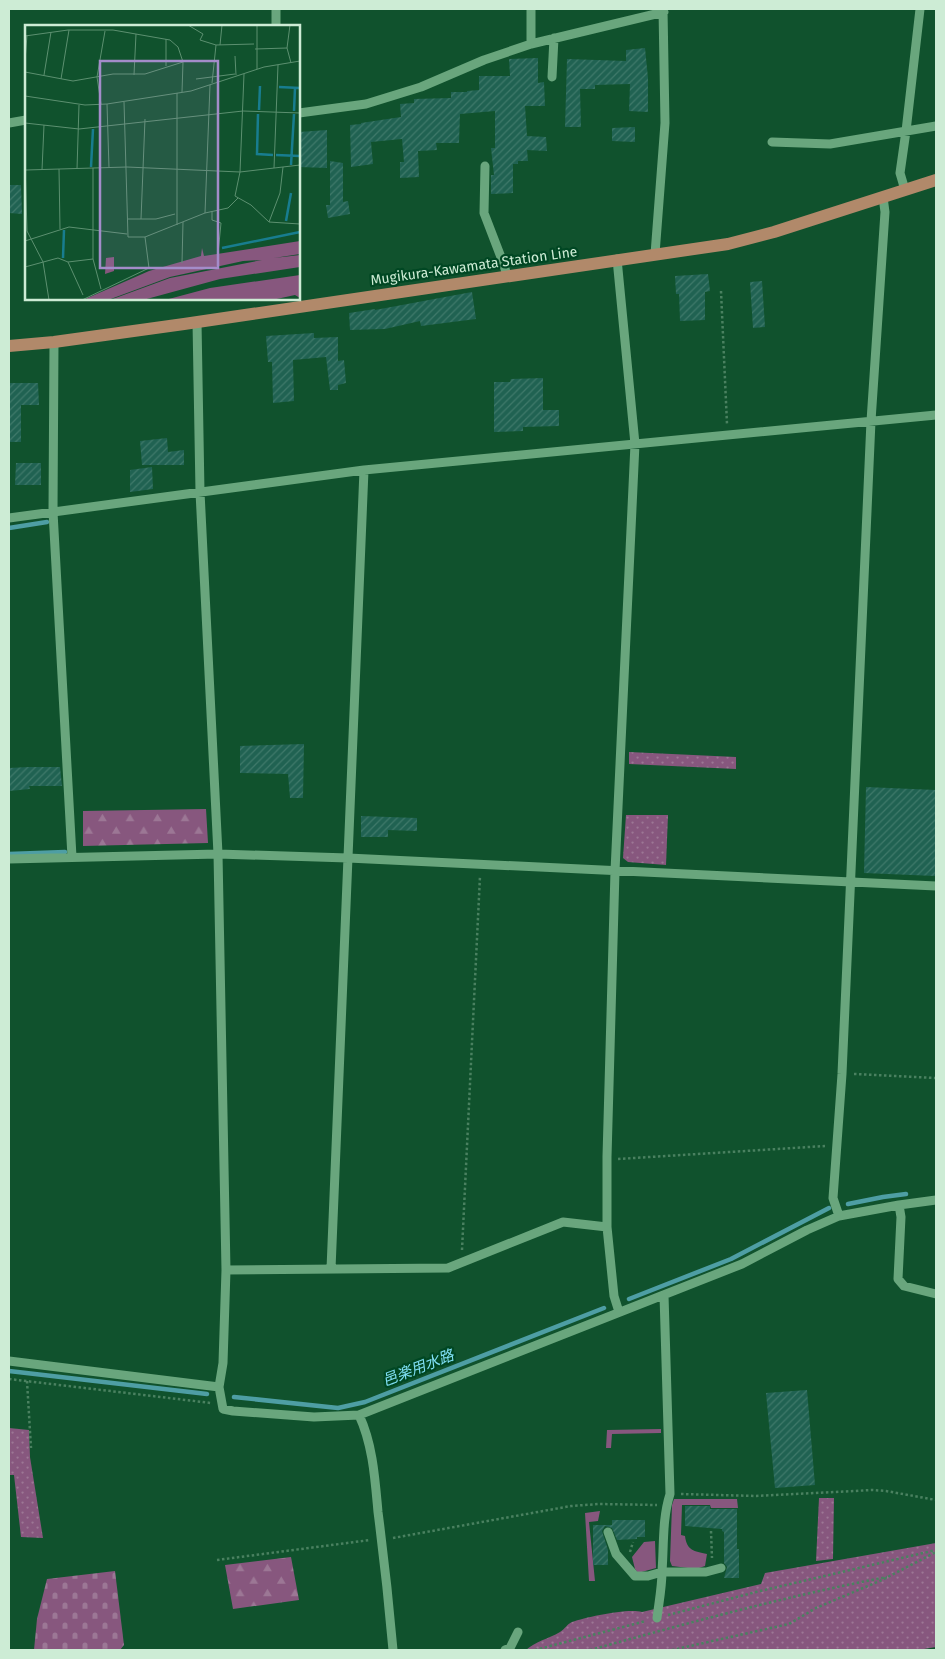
<svg xmlns="http://www.w3.org/2000/svg" width="945" height="1659" font-family="'Fira Sans','Noto Sans JP',sans-serif">
<style>
.grass{fill:url(#grass-dots)}
.forest{fill:url(#forest-firs)}
.cemetery{fill:url(#cemetery-stones)}
.green{fill:#87577e}
.lines{fill:none;stroke-linecap:round;stroke-linejoin:round}
.stream{stroke:#4e9ea4;stroke-width:4.5}
.building{fill:url(#building-hatch)}
.path{stroke:#4a8160;stroke-width:2.5;stroke-dasharray:2.5 2.5;stroke-linecap:butt}
.minor{stroke:#69a67d;stroke-width:9}
.major{stroke:#b1896a;stroke-width:12}
.labels{text-anchor:middle;dominant-baseline:central;stroke-width:4.5;stroke-linejoin:round;paint-order:stroke}
.street-label{font-size:14px;fill:#cdecd5;stroke:#004723}
.water-label{font-size:15px;font-style:italic;fill:#80e0f6;stroke:#004723}
.inset-river{fill:none;stroke:#187d8f;stroke-width:2.5}
.inset-road{fill:none;stroke:#5c9070;stroke-width:1}
.view{fill:#a48cca;fill-opacity:0.15;stroke:#a48cca;stroke-width:2.5}
.inset-edge{fill:none;stroke:#cdecd5;stroke-width:2.5}
</style>
<defs>
<pattern id="grass-dots" width="8" height="8" patternUnits="userSpaceOnUse" patternTransform="scale(1.25)"><rect width="8" height="8" fill="#87577e"/><path d="M2 2h.1M6 6h.1" fill="none" stroke="#9c7795" stroke-width="1.8" stroke-linecap="round"/></pattern>
<pattern id="forest-firs" width="22" height="20" patternUnits="userSpaceOnUse" patternTransform="scale(1.25)"><rect width="22" height="20" fill="#87577e"/><path d="M5 1l3.5 6h-7zM16 11l3.5 6h-7z" fill="#9c7795"/></pattern>
<pattern id="cemetery-stones" width="16" height="16" patternUnits="userSpaceOnUse" patternTransform="scale(1.25)"><rect width="16" height="16" fill="#87577e"/><path d="M2 7V4a2 2 0 0 1 4 0v3zM10 15v-3a2 2 0 0 1 4 0v3z" fill="#9c7795"/></pattern>
<pattern id="building-hatch" width="6" height="6" patternUnits="userSpaceOnUse" patternTransform="scale(1.25)"><rect width="6" height="6" fill="#206252"/><path d="M-1 1l2-2M0 6l6-6M5 7l2-2" fill="none" stroke="#3f796a"/></pattern>
</defs>
<rect width="100%" height="100%" fill="#10522d"/>
<path class="grass" d="M629,752L736,757V769L629,764Z
M626,815H668L666,865L628,862L623,858Z
M9,1428L29,1430L30,1457L43,1538L21,1537L14,1475H9Z
M819,1498H834L833,1559L816,1561Z
M936,1543V1647L918,1650H526C536,1641 548,1639 560,1632C565,1629 567,1624 572,1622C587,1617 627,1608 642,1612L761,1584L765,1573Z"/>
<path class="forest" d="M206,809L208,843L83,846V811Z
M291,1557L299,1600L233,1609L225,1565Z"/>
<path class="cemetery" d="M115,1571L124,1645L120,1650H34L37,1619L47,1579Z"/>
<path class="green" d="M661,1429V1433L612,1434L611,1448H606L607,1430Z
M674,1499H737L738,1508H711L710,1505H682L681,1535L685,1536C687,1551 694,1551 707,1554L705,1566L696,1569L672,1566L670,1561L672,1505Z
M600,1511L598,1521L589,1522L595,1581H589L585,1513Z
M655,1541L656,1568L638,1573L635,1569L632,1557L644,1542Z"/>
<g class="lines">
<path class="stream" d="M9,528L47,522
M9,854L65,852
M848,1204L883,1197L906,1194
M629,1299L731,1259L829,1208
M9,1371L207,1394
M234,1397L338,1408L365,1402L604,1308"/>
</g>
<path class="building" d="M645,48L648,78V112L629,111L630,84L595,85V89H580L581,127H565L567,59L626,61V50Z
M538,58V83L544,82L545,106H525L527,136L546,137L547,151L527,150L528,161H518V164H513V193L491,194V175H494L491,148H495V111L460,114L459,143H436L437,150L418,151L419,177L400,178V162H404L402,139L371,142L373,164L351,167L350,125L361,124V123L401,117L400,104L414,103V99L451,98V92H467V91L479,90V76H510L509,59Z
M635,127V142L612,141V128Z
M327,130V168L299,167V132Z
M330,161L343,163V202L348,201L350,214L328,218L326,205H330Z
M9,185H21L22,214L9,213Z
M708,274L710,291L705,292V320L680,321L679,294H676L675,276Z
M762,281L765,327L753,328L750,282Z
M472,292L476,319L421,326L420,321L385,329L350,330L349,313L375,309V310Z
M314,333V338L338,337V361L344,360L346,383L338,385V390H330L326,357L293,360L294,401L273,403L272,362H268L266,336Z
M543,378V410H559V426L523,427V431L494,432V382H510L511,379Z
M9,383H38L39,405H21V442H9Z
M167,438L168,452L184,450V465H142L140,441Z
M16,463H41V485H15Z
M152,467L153,489L130,492V470Z
M304,744L303,798H290L288,774L240,773V746Z
M28,767H60L62,786H29L30,789L9,791V768Z
M866,787L936,790L935,876L864,873Z
M361,816L417,818V831L388,830V837H361Z
M807,1390L815,1485L775,1488L766,1393Z
M685,1506H710V1509H737V1549H739V1578H724L727,1567L724,1563V1532L722,1531V1529L685,1526Z
M612,1520H645V1537H637V1539L617,1540L612,1528L605,1526L602,1531L608,1550V1565H593V1525H612Z"/>
<g class="lines">
<path class="path" d="M721,291L727,424
M854,1074L936,1078
M618,1159L825,1146
M462,1250L480,876
M9,1379L211,1403
M27,1381L31,1448
M681,1494L756,1496L873,1490L886,1491L936,1500
M711,1531L712,1558
M393,1538L571,1506L599,1504L657,1505
M630,1552L633,1542
M217,1560L370,1540
M668,1615L756,1592L936,1550
M535,1650L646,1621
M590,1650C688,1623 787,1596 887,1577
M672,1650L789,1624L816,1608L882,1580L936,1552"/>
<path class="minor" d="M276,9V26
M531,9V44
M552,77L554,38
M299,113L366,104L421,87L484,60L531,44L664,12
M9,123L26,120
M772,142L830,144L936,126
M485,166L484,213L504,265L507,276
M905,190L900,173L906,131L920,9
M655,254L665,123L663,9
M617,259L635,444L615,871L607,1157V1227L614,1296L619,1312
M197,322L200,492L218,854L226,1270L223,1363L219,1387L223,1409L233,1411L314,1417L359,1415L742,1264L807,1230L839,1216L899,1205L936,1200
M54,342L53,512L72,857
M9,518L364,470L936,415
M9,859L218,854L348,858L936,886
M899,1205L901,1217L898,1279L904,1286L936,1294
M839,1216L833,1198L842,1074L871,421L885,212L883,197
M331,1269L364,470
M226,1270L448,1268L563,1222L607,1227
M9,1361L219,1387
M359,1415C373,1445 375,1479 378,1512C384,1558 389,1604 393,1650
M608,1532L616,1554L635,1576H648L662,1572H706L721,1568
M657,1618C659,1602 662,1587 662,1571C664,1546 662,1519 670,1494L664,1295
M505,1650L510,1648L518,1632"/>
<path class="major" d="M9,346L54,342L184,324L728,244L774,232L936,180"/>
</g>
<g class="labels">
<g class="street-label">
<text transform="translate(474 266) rotate(-8)">Mugikura-Kawamata Station Line</text>
</g>
<g class="water-label">
<text transform="translate(418 1368) rotate(-21)">邑楽用水路</text>
</g>
</g>
<g transform="translate(25 25)">
<rect width="275" height="275" fill="#10522d"/>
<path d="M275,216V229L249,233L275,230V242L195,254L118,275H85L145,253L237,235L218,236L145,252L83,275H58L124,246L176,231L177,223L179,231Z" fill="#87577e"/>
<path d="M275,250V273L270,270L247,275H140L185,263Z" fill="#87577e"/>
<path d="M89,232V246L80,249L81,233Z" fill="#87577e"/>
<path class="inset-river" d="M254,62L275,63M234,85L235,61M269,86L270,63M233,89L232,129L248,130M251,130L275,131M266,140L269,89M66,142L68,104M261,196L266,168M197,223L275,207M38,233L39,205"/>
<path class="inset-road" d="M163,0L178,9L175,15L191,20M265,0L262,23L266,38M0,11L43,5H88L145,15L153,22L158,37L157,67M195,20L197,0M230,24L262,23M210,31L211,50M0,36L2,10M141,41V14M232,44V0M0,47L48,56L88,49H120L158,37M219,49L215,147L210,171L226,180L244,197L275,199M19,50L26,7M109,50L111,9M36,54L44,5M171,54L210,49M187,58L191,20L229,19M152,68V200M0,71L60,80L82,79L166,66L239,42L275,36M99,77L103,212H120L180,188L203,183L213,173M76,79L72,52L80,6M82,79L84,143M0,98L54,104L218,86L275,88M0,138L2,206L18,237L24,275M249,143L253,40M34,144L35,204M52,144L54,80M1,145L102,142L215,147L275,140M17,145L19,100M187,186V195L196,198L193,229M180,188L185,60M103,194H131L150,189M116,194L120,94M244,197L255,168L258,142M0,216L44,202L102,209M68,234L76,264M43,237L58,270M157,238L158,197M0,242L33,233L43,237L68,234V143M57,275L124,243L120,212"/>
<path class="view" d="M75,36H193V243H75Z"/>
<rect width="275" height="275" class="inset-edge"/>
</g>
<rect width="945" height="1659" fill="none" stroke="#cdecd5" stroke-width="20"/>
</svg>
